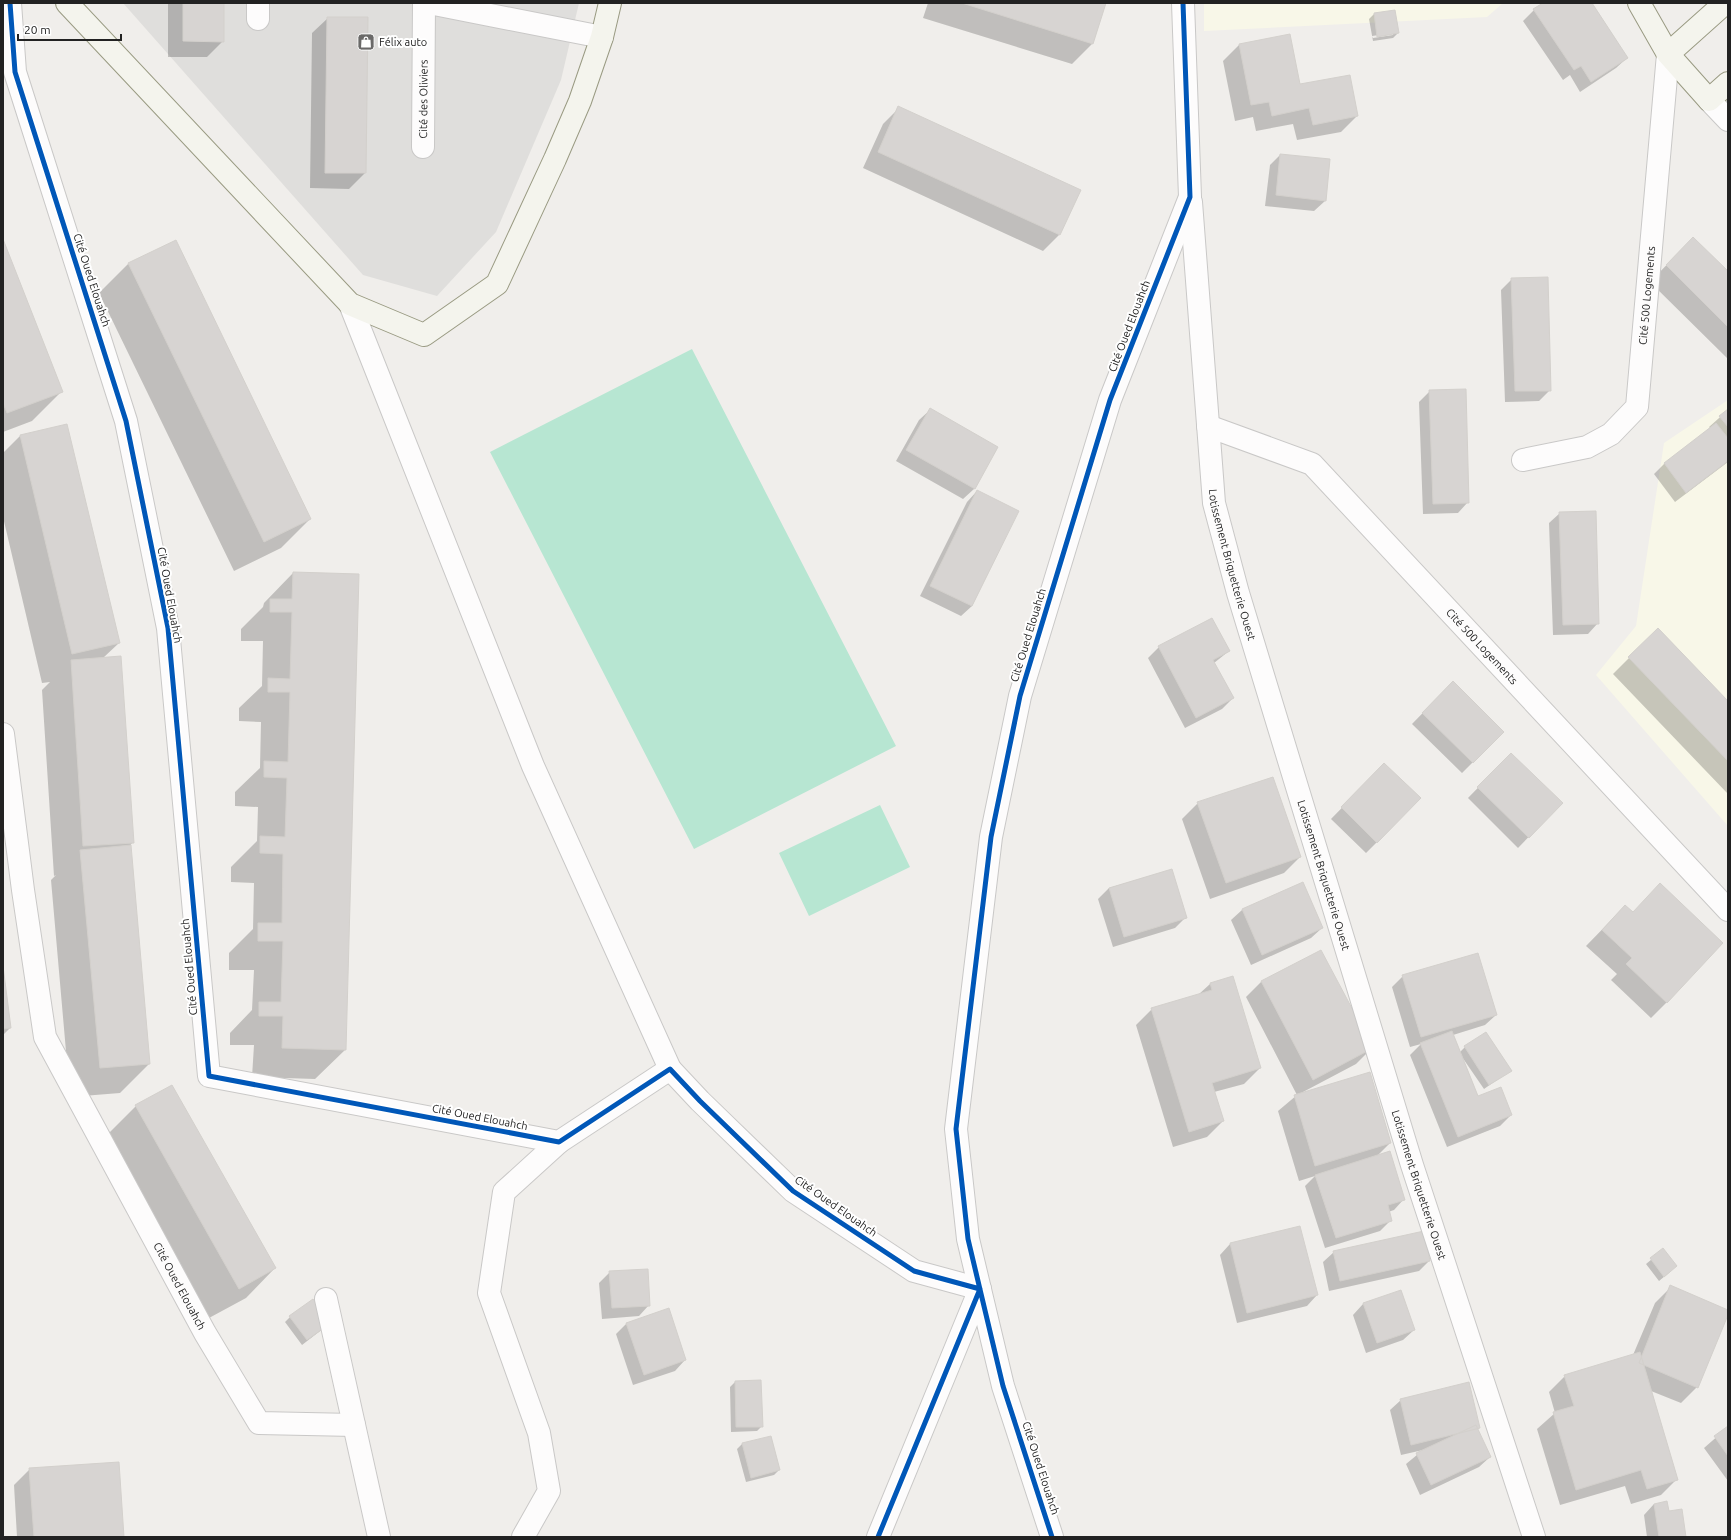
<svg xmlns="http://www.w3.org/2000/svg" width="1731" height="1540" font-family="Ubuntu,sans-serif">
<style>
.residential{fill:#dfdedc}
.education{fill:#f8f7e8}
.pitch{fill:#b7e6d2}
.shadow{fill:#0003;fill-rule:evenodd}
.building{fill:#d7d4d2;stroke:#d3d0cc}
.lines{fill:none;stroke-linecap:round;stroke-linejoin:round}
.street-casing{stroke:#c9c8c7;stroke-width:24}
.secondary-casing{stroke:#999a82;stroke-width:24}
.street{stroke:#fdfcfc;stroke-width:22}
.secondary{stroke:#f4f4ed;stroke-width:22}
.cycleway-casing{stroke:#fff;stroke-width:8}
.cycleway{stroke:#0057b8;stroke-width:5}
.labels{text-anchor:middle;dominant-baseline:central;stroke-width:4;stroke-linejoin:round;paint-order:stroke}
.poi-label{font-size:11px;fill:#222;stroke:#fff;text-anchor:start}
.street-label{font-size:11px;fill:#222;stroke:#fff}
</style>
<rect width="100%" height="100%" fill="#f0eeeb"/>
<path class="residential" d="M123,3H579L561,80L496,232L437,296L363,275Z"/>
<path class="education" d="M1204,3H1503L1487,17L1204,31Z
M1728,400V826L1596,675L1636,626L1664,443Z"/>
<path class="pitch" d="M692,349L896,746L694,849L490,452Z
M880,805L910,867L809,916L779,853Z"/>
<path class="shadow" d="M168,3H223V41L207,57H168Z
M928,3H1105L1093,43L1072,64L923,18Z
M1545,3H1590L1627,58L1616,68L1580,92L1570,75L1563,80L1523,21L1534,10Z
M1374,14L1398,33L1393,38L1373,41L1369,19ZM1393,33V35L1373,38L1372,36Z
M328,18L365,173L349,189L310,188L312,33Z
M1289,36L1299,86L1357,116L1341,132L1297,140L1293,124L1256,131L1253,117L1235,121L1223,61L1239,45Z
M899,108L1079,190L1059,235L1043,251L863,168L883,124Z
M1280,155L1325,201L1314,211L1265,206L1270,165Z
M1693,238L1728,272V359L1650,282Z
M3,241L62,391L32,421L3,432Z
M175,241L310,519L281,548L234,571L99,293L128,264Z
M1512,279L1550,390L1539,401L1505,402L1501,290Z
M1430,391L1468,502L1458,513L1423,514L1419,402Z
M930,410L997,448L974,489L963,499L896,461L919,420Z
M1728,410V462L1675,502L1654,474L1664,464L1710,428L1709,427Z
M20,436L119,643L103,658L132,843L130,846L149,1064L120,1093L70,1097L51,880L56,875L54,876L42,690L50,682L42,683L3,517V453Z
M977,491L1018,511L972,606L961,616L920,596L967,502Z
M1560,513L1598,623L1588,634L1553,635L1549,523Z
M293,573L345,1050L315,1079L252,1077L254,1045H230V1033L252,1010L254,970H229V953L253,929L254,883L231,882V867L257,841L258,807L235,806V792L260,768L261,722L239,721V708L262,686L263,641H241V629L263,607L264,603Z
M1658,629L1728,702V794L1613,674Z
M1159,647L1229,651L1214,663L1233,698L1222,709L1185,728L1148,658Z
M1453,682L1503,732L1462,773L1412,724Z
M1511,754L1561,803L1518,848L1468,798Z
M1374,775L1377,842L1366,853L1331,819Z
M1198,803L1300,857L1284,873L1210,899L1182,819Z
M1171,870L1186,917L1175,928L1113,947L1098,899L1109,888Z
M1302,883L1322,928L1311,938L1251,965L1231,920L1242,910Z
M1625,906L1632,913L1667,1002L1651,1018L1611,980L1617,974L1586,946Z
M3,974L10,1028L3,1035Z
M1403,976L1496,1015L1485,1025L1453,1035L1460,1052L1465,1047L1511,1070L1484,1089L1462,1057L1478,1097L1511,1115L1500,1126L1447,1147L1410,1055L1421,1044L1410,1047L1392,987Z
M1232,977L1260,1068L1244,1084L1214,1092L1223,1121L1207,1137L1173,1147L1136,1025L1152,1009L1198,995L1210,984Z
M1262,981L1372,1048L1356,1064L1303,1092L1390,1143L1377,1156L1404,1199L1394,1210L1388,1212L1391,1220L1380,1231L1325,1248L1305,1186L1315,1176L1299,1181L1278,1111L1297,1095L1246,997Z
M136,1106L275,1268L246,1298L209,1318L106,1136Z
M1230,1244L1317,1295L1307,1306L1237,1323L1220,1255Z
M1663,1250L1671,1271L1659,1281L1646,1264Z
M1334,1252L1429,1261L1419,1271L1329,1291L1323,1262Z
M610,1272L649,1305L639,1316L602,1319L599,1283Z
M1671,1287L1728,1311L1697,1387L1681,1403L1651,1391L1677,1479L1661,1495L1631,1504L1625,1486L1560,1505L1537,1429L1555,1413L1549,1392L1565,1376L1633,1355L1655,1303Z
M1401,1291L1414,1330L1403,1340L1366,1353L1353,1315L1363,1304Z
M290,1317L324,1328L302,1345L285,1322Z
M627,1323L685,1360L675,1371L633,1385L616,1334Z
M735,1382L762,1426L757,1431L731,1432L730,1387Z
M1401,1400L1479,1428L1477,1429L1490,1457L1479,1467L1420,1495L1406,1464L1423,1450L1401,1455L1390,1410Z
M1728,1427V1481L1704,1448Z
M771,1437L779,1470L774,1475L746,1482L737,1449L742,1444Z
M30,1469L123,1537H17L14,1485Z
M1654,1504L1668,1512L1685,1537H1647L1644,1515Z"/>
<path class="building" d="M183,3H224V42L183,41Z
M962,3H1106L1093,44Z
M1543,3H1592L1628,58L1591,82L1581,66L1574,70L1533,9Z
M1395,10L1399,33L1377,37L1374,13Z
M327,17H368L366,173H325Z
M1290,34L1300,84L1350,75L1358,116L1313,125L1309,108L1272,116L1269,102L1251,105L1239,44Z
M898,106L1081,190L1060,235L878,152Z
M1280,154L1330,159L1326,201L1276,195Z
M1693,237L1728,271V327L1666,265Z
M3,239L63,392L7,413L3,403Z
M176,240L311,519L264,542L128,263Z
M1548,277L1551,391H1515L1511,278Z
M1466,389L1469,503L1433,504L1429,390Z
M930,408L998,447L975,489L906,450Z
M1728,409V427L1719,416Z
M1716,423L1728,438V461L1686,493L1664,463Z
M67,424L120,643L72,654L20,435Z
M977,490L1019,511L972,606L930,586Z
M1596,511L1599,624L1563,625L1559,512Z
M293,572L359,574L346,1050L282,1048L283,1016H259V1002H281L283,941H258V923H282L283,854L260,853V836L285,837L287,778L264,777V761L288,762L290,692H268V678L290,679L292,612H270V599H292Z
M1212,618L1230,651L1213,660L1234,698L1196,718L1158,646Z
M1658,628L1728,701V761L1628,657Z
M121,656L134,843L83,846L71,660Z
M1453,681L1504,732L1473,763L1422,713Z
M1511,753L1563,803L1529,838L1477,787Z
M1384,763L1421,798L1377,843L1341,807Z
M1273,777L1301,857L1226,883L1197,802Z
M131,845L150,1064L100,1068L80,850Z
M1172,869L1187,918L1124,937L1109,888Z
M1303,882L1323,928L1262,955L1242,909Z
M1660,883L1723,943L1667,1003L1626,964L1632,958L1602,930L1625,905L1633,912Z
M1321,950L1373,1048L1313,1080L1261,981Z
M1478,953L1497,1015L1421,1037L1402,975Z
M3,966L11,1028L3,1029Z
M1233,976L1261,1068L1212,1083L1224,1121L1189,1132L1151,1008L1212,990L1210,983Z
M1452,1031L1478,1096L1501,1087L1512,1115L1458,1137L1420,1043Z
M1486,1032L1512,1071L1489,1085L1464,1046Z
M1370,1072L1391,1143L1315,1166L1294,1095Z
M172,1085L276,1268L239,1289L135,1105Z
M1390,1151L1405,1200L1388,1205L1392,1221L1336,1238L1315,1175Z
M1300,1226L1318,1295L1247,1313L1230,1243Z
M1424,1231L1430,1261L1340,1281L1333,1251Z
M1663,1248L1677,1266L1664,1277L1650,1258Z
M648,1269L650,1306L612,1308L609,1271Z
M1670,1285L1728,1310V1315L1698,1388L1639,1363Z
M1401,1290L1415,1330L1377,1343L1363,1303Z
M313,1299L331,1323L307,1340L289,1316Z
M669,1308L686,1360L644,1375L626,1323Z
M1640,1352L1678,1480L1647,1489L1641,1470L1576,1490L1553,1412L1574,1406L1564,1375Z
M761,1380L763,1427H736L735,1381Z
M1469,1382L1480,1428L1411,1445L1400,1399Z
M1476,1425L1491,1457L1431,1485L1416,1453Z
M1728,1426V1456L1714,1436Z
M771,1436L780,1470L751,1478L742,1443Z
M119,1462L124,1537H34L29,1468Z
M1667,1501L1669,1511L1682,1509L1686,1537H1659L1654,1504Z"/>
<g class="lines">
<g class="street-casing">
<g id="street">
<path d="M10,3L15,72L126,421L168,628L209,1076L559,1142L670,1069L700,1101L793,1191L914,1271L980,1289L878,1537"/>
<path d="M429,3L602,37"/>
<path d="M258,19V3"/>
<path d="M1709,100L1728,120"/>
<path id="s1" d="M423,147L424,3"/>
<path id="s2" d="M1191,202L1214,503L1238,593L1412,1165L1534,1537"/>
<path d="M350,304L533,766L670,1069"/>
<path id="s3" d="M1208,426L1312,464L1728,910"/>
<path id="s4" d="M1523,460L1587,447L1611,434L1637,407L1668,54"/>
<path id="s5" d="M3,734L23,890L45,1037L205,1333L259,1423L354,1425"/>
<path d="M326,1299L379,1537"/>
<path d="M523,1537L549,1491L539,1433L489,1293L504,1192L559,1142"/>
<path d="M1052,1537L1003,1386L968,1239L956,1129L991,837L1020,696L1110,400L1190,197L1183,3"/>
</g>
</g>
<g class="secondary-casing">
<path id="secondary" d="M67,3L350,304L424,335L497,284L555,159L580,101L602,37L610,3
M1639,3L1668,54L1709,100L1728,83
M1668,54L1725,3"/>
</g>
<use href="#street" class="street"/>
<use href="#secondary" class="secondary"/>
<g class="cycleway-casing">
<path id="cycleway" d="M10,3L15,72L126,421L168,628L209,1076L559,1142L670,1069L700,1101L793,1191L914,1271L980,1289L878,1537
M1052,1537L1003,1386L968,1239L956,1129L991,837L1020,696L1110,400L1190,197L1183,3"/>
</g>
<use href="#cycleway" class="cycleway"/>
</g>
<defs>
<g id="shop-square" transform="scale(0.9)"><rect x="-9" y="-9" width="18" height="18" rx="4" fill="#6a6968" stroke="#fff"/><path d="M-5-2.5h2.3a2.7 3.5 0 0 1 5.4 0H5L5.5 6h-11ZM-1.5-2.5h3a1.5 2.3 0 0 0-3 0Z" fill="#fff"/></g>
</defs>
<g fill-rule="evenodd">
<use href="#shop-square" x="366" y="42"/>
</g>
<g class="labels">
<g class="poi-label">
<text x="379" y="42">Félix auto</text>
</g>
<g class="street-label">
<text stroke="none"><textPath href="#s1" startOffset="48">Cité des Oliviers</textPath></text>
<text transform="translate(92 280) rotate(72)">Cité Oued Elouahch</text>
<text stroke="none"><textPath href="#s4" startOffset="242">Cité 500 Logements</textPath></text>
<text transform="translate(1129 326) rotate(-69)">Cité Oued Elouahch</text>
<text stroke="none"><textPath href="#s2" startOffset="366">Lotissement Briquetterie Ouest</textPath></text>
<text transform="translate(170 595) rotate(80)">Cité Oued Elouahch</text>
<text transform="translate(1028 635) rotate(-73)">Cité Oued Elouahch</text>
<text stroke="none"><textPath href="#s3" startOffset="360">Cité 500 Logements</textPath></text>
<text stroke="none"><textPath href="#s2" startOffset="690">Lotissement Briquetterie Ouest</textPath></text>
<text transform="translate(189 967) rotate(-95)">Cité Oued Elouahch</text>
<text transform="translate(480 1117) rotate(11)">Cité Oued Elouahch</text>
<text stroke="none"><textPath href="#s2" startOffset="1014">Lotissement Briquetterie Ouest</textPath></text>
<text transform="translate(836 1206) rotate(35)">Cité Oued Elouahch</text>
<text stroke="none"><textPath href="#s5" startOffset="589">Cité Oued Elouahch</textPath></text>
<text transform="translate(1041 1468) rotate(72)">Cité Oued Elouahch</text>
</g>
</g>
<rect width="1731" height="1540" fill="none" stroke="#222222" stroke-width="8"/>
<path d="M18 34v6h103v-6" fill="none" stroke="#222222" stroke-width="2"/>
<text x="24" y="34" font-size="12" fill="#222222" stroke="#ffffff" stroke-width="3" paint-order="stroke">20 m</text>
</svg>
